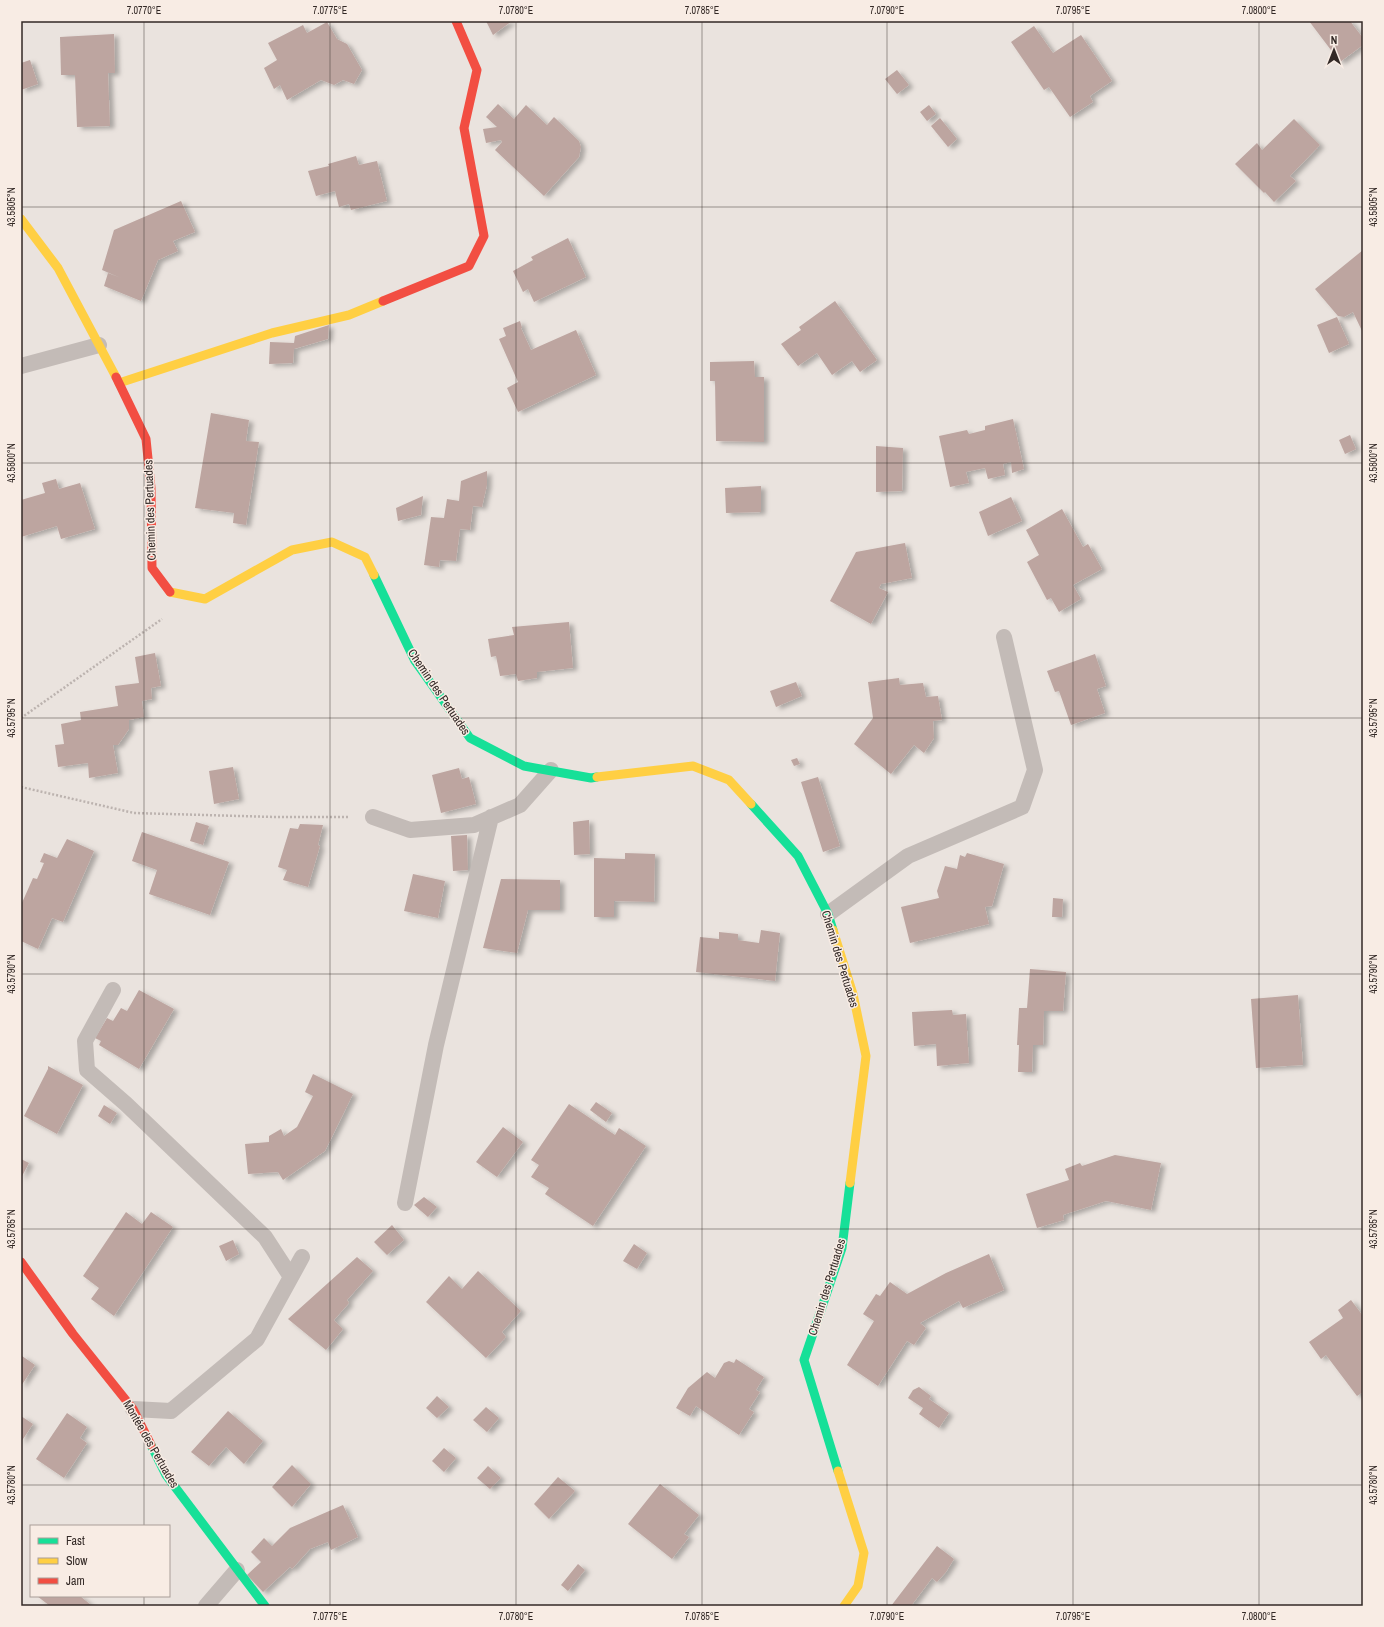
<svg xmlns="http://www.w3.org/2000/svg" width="1384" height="1627" font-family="'Archivo Narrow',sans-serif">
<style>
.building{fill:#bda5a0;filter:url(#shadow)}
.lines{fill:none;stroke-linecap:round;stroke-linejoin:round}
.path{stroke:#bcb3af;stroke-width:2.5;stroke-dasharray:2 2;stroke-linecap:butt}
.lane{stroke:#c3bbb7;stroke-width:16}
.fast{stroke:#16e098;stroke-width:9}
.slow{stroke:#ffcf43;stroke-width:9}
.jam{stroke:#f24e42;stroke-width:9}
.ticks{fill:none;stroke:#332926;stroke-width:1;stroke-opacity:0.45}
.labels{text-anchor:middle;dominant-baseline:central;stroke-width:3;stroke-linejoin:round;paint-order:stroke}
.street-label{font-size:12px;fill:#332926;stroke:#f8ece4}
.neatline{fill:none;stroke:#332926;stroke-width:1.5}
.ticks-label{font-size:10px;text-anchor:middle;fill:#332926}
</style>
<defs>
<filter id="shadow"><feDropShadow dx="4.5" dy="2.5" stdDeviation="2" flood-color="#0004"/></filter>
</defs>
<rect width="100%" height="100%" fill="#eae3de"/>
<path class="building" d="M486,21H512L493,35Z
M1309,21H1350L1363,38V45L1340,62Z
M327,22L337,39L347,44L362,70L354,84L343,80L334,85L321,80L287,100L280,85L274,89L264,68L277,60L268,43L303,25L307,33Z
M1034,26L1053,53L1081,35L1112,81L1090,96L1093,102L1070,117L1049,87L1044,90L1011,42Z
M114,34L115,73H108L110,126L77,127L75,75H61L60,37Z
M30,60L38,84L21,90V63Z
M897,70L909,85L897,94L885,79Z
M498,104L514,119L526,105L547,125L554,117L579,141L581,147L579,157L544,196L495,150L502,142L501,140L486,143L483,129L497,127L486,117Z
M929,105L936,114L927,121L920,112Z
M940,118L957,139L948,147L931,126Z
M1294,119L1320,145L1290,176L1296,181L1274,202L1265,192L1264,193L1235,164L1257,143L1262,150Z
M356,156L359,165L377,161L387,201L351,210L349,204L339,207L335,191L316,196L308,171L329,166L328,164Z
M181,201L195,232L173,241L178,251L158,260L141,301L104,286L108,273L121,278L102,270L114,230Z
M568,238L586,277L534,302L528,289L523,292L513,271L533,260L531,257Z
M1363,250V333L1353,312L1344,317L1338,316L1315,289Z
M835,301L877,360L860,372L852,361L832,375L817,353L798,366L781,344L801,330L799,327Z
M1337,317L1349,344L1329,353L1317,325Z
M520,321L522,328H521L531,350L576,330L596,375L518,412L507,388L518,382L499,339L506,336L503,328Z
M329,325L328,339L294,349L293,363L269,364L270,342L294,343L295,336Z
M754,361L755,377H764V442L716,441L715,381H710V362Z
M211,413L249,420L246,441L259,442L246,525L233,523L234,513L195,508Z
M1013,419L1024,469L1012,473L1011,462L1003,464L1005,475L988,479L985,468L966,472L969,483L950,487L939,436L967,430L969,434L985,430V426Z
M1350,435L1356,449L1345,454L1339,440Z
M876,446L903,448L902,491L876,492Z
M487,471V485L482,507L473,506L470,530L460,529L456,561L440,560L439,567L424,565L431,517L444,518L447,499L459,501L461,481Z
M56,479L59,489L80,483L95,529L61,539L57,526L21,537V500L45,493L42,483Z
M761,486V512L726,513L725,488Z
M423,496L421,515L398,521L396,508Z
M1011,497L1022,521L988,536L979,512Z
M1062,509L1083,547L1088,544L1102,569L1073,585L1081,599L1059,612L1051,598L1047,600L1027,562L1039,555L1026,530Z
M905,543L912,578L881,584L879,588L888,592L871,624L830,601L856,552Z
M569,622L573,668L537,672V678L518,681L516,674L500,676L496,656L491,657L488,639L514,635L512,627Z
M155,653L161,686L151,688L152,699L142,701L144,717L129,720V729L118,745H113L118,773L89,778L88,763L58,767L55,745L64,744L61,724L81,720L80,712L118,706L115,686L139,683L135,657Z
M1095,654L1106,686L1097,689L1105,713L1071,725L1059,691L1055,692L1047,671Z
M899,678L900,685L923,683L926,697L938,696L942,720L933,721L934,738L924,753L914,745L891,774L854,744L873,718L868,682Z
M796,682L802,696L776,707L770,691Z
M797,758L800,764L794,766L791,760Z
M233,767L239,799L214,804L209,771Z
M459,768L462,779L469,777L476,804L441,813L432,775Z
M818,777L840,846L823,852L801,782Z
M589,820L590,854L574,855L573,822Z
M196,822L209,826L203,845L190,841Z
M300,824L323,825L318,845L320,846L308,887L283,880L287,870L278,867L290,828L298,829Z
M142,832L229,862L210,915L149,894L157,870L132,861Z
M467,835L468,870L453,871L451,836Z
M67,839L94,851L63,922L52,918L38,949L21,941V905L33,878L37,879L44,863L40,862L44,853L57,858Z
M625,853L655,854L654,902L614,901V917H594V858L625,859Z
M967,853L1004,864L992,906L985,907L989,924L910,943L901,907L939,898L937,891L945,866L957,869L960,855L965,857Z
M413,874L445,881L438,918L404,911Z
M501,879L560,880V910H528L517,953L483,948Z
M1053,898L1063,899L1062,917H1052Z
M761,930L780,933L775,981L696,972L700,937L719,939V932L738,934V940L759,943Z
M1030,969L1066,972L1063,1011H1044L1043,1045H1033L1032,1072H1018L1019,1045H1017L1019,1008H1027Z
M139,990L174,1009L139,1069L99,1045L101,1041L95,1038L107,1018L113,1021L121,1008L127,1011Z
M1298,995L1303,1065L1256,1068L1251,999Z
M952,1010L953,1015L966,1014L969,1063L937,1066L936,1044L914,1046L912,1012Z
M48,1066L83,1085L57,1134L24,1116L48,1069Z
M313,1074L353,1094L325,1151L283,1180L278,1172L248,1174L245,1144L269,1142V1136L281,1129L284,1136L297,1127L313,1096L305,1092Z
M596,1102L612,1113L606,1122L590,1110Z
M569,1104L615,1135L619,1128L646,1146L593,1226L545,1194L549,1188L531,1177L539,1165L531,1160Z
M104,1105L117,1113L110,1124L98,1116Z
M503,1127L523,1142L497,1177L476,1162Z
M1115,1155L1161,1163L1151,1210L1106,1201L1063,1215L1064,1220L1037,1228L1026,1194L1069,1180L1065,1169L1080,1163L1082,1166Z
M21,1159L29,1163L21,1178Z
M424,1197L437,1207L428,1217L414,1205Z
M126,1212L142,1224L151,1212L173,1227L114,1316L91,1299L99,1288L83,1276Z
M392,1225L404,1240L387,1255L374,1242Z
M233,1240L239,1254L226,1261L219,1246Z
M634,1244L647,1253L637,1269L623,1261Z
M989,1254L1004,1290L963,1308L959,1301L920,1323L926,1328L914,1345L907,1341L878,1386L847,1365L874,1321L863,1314L876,1294L880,1296L890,1282L907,1294L946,1273Z
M357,1257L373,1271L347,1300L349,1303L334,1320L343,1329L326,1350L288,1319Z
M478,1271L521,1311L502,1332L506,1337L486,1358L426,1302L449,1276L462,1289Z
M1351,1300L1363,1316V1392L1357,1396L1326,1355L1321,1359L1309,1342L1343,1318L1338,1310Z
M22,1356L35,1365L21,1386V1357Z
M736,1359L764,1377L756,1390L760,1392L749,1409L754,1412L739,1435L696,1406L690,1416L676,1408L688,1388L707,1372L715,1378L724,1363L729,1361L734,1363Z
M919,1387L931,1396L929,1399L949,1413L939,1428L919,1414L923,1408L908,1398L913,1390Z
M437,1396L449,1407L437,1418L426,1408Z
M486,1407L499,1418L487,1432L473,1420Z
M228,1411L263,1441L244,1464L226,1447L209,1466L191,1452Z
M67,1413L87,1427L80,1438L87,1443L64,1478L36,1459Z
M21,1416L33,1424L21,1442Z
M444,1448L456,1458L444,1472L432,1461Z
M292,1465L311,1484L292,1507L272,1487Z
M488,1466L501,1478L490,1489L477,1478Z
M558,1477L575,1491L549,1519L534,1504Z
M660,1484L699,1515L684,1534L689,1537L672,1559L628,1524Z
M343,1505L358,1537L331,1550L328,1542L310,1549L292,1569L290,1567L263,1592L247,1575L261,1562L251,1552L264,1538L272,1546L290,1528Z
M937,1546L954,1559L946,1572L937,1582L932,1578L911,1606H891Z
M578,1564L585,1570L568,1591L561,1585Z
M37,1596H80L91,1605L50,1606Z"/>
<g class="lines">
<path class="path" d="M21,718L162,619
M21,787L134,813L275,817H349"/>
<path class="lane" d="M21,366L99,345
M373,817L410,830L474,825L520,805L551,770
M828,914L908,856L1022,807L1035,770L1004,637
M113,990L85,1041L87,1070L126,1104L265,1237L291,1277
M405,1203L436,1045L491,817
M133,1409L171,1411L257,1339L302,1257
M206,1606L237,1570"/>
<path class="fast" d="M374,575L415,661L470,738L524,766L591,778L597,777
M751,804L798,856L828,914L833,930
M151,1445L166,1475L265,1606
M838,1471L804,1360L842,1248L850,1183"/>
<path class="slow" d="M21,219L58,268L116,377
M119,383L272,333L349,315L383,301
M170,592L205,599L292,550L332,542L365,557L374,575
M597,777L693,766L729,780L751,804
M833,930L853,994L866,1056L850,1183
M838,1471L864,1553L858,1586L844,1606"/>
<path class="jam" d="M383,301L469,266L484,236L464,128L477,70L456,21
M116,377L146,439L151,488L152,568L170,592
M21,1262L73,1334L133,1409L151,1445"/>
</g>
<path class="ticks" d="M144,21V1526M330,21V1606M516,21V1606M702,21V1606M887,21V1606M1073,21V1606M1259,21V1606M21,207H1363M21,463H1363M21,718H1363M21,974H1363M21,1229H1363M21,1485H1363M144,1596V1606"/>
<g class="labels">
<g class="street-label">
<text transform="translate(150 510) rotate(-92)">Chemin des Pertuades</text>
<text transform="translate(439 692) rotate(56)">Chemin des Pertuades</text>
<text transform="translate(840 959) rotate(73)">Chemin des Pertuades</text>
<text transform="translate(827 1287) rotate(-73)">Chemin des Pertuades</text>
<text transform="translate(151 1444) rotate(60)">Montée des Pertuades</text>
</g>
</g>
<rect width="1384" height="1627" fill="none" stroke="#f8ece4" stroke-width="44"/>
<rect x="30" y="1525" width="140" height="72" fill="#f8ece4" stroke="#a99e98"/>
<rect x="38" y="1538" width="20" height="6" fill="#16e098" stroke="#a99e98"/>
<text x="66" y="1545" font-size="12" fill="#332926">Fast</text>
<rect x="38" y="1558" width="20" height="6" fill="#ffcf43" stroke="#a99e98"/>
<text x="66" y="1565" font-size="12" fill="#332926">Slow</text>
<rect x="38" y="1578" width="20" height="6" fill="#f24e42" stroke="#a99e98"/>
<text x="66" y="1585" font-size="12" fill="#332926">Jam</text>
<g transform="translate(1334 50)" stroke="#f8ece4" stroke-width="3" paint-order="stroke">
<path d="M0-3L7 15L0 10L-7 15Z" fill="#332926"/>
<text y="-6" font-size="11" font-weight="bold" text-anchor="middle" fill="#332926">N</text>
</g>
<rect x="22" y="22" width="1340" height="1583" class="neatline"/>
<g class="ticks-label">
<text x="144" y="14">7.0770°E</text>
<text x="330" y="14">7.0775°E</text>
<text x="516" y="14">7.0780°E</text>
<text x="702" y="14">7.0785°E</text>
<text x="887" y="14">7.0790°E</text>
<text x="1073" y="14">7.0795°E</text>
<text x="1259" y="14">7.0800°E</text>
<text transform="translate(11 207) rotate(-90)" y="4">43.5805°N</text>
<text transform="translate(1373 207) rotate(-90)" y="4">43.5805°N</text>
<text transform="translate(11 463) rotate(-90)" y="4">43.5800°N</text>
<text transform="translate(1373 463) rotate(-90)" y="4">43.5800°N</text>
<text transform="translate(11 718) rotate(-90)" y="4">43.5795°N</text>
<text transform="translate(1373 718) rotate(-90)" y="4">43.5795°N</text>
<text transform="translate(11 974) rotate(-90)" y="4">43.5790°N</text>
<text transform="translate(1373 974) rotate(-90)" y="4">43.5790°N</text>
<text transform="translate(11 1229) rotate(-90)" y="4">43.5785°N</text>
<text transform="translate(1373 1229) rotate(-90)" y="4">43.5785°N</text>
<text transform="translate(11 1485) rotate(-90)" y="4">43.5780°N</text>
<text transform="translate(1373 1485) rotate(-90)" y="4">43.5780°N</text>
<text x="330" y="1620">7.0775°E</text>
<text x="516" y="1620">7.0780°E</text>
<text x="702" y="1620">7.0785°E</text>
<text x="887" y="1620">7.0790°E</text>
<text x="1073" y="1620">7.0795°E</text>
<text x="1259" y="1620">7.0800°E</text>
</g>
</svg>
